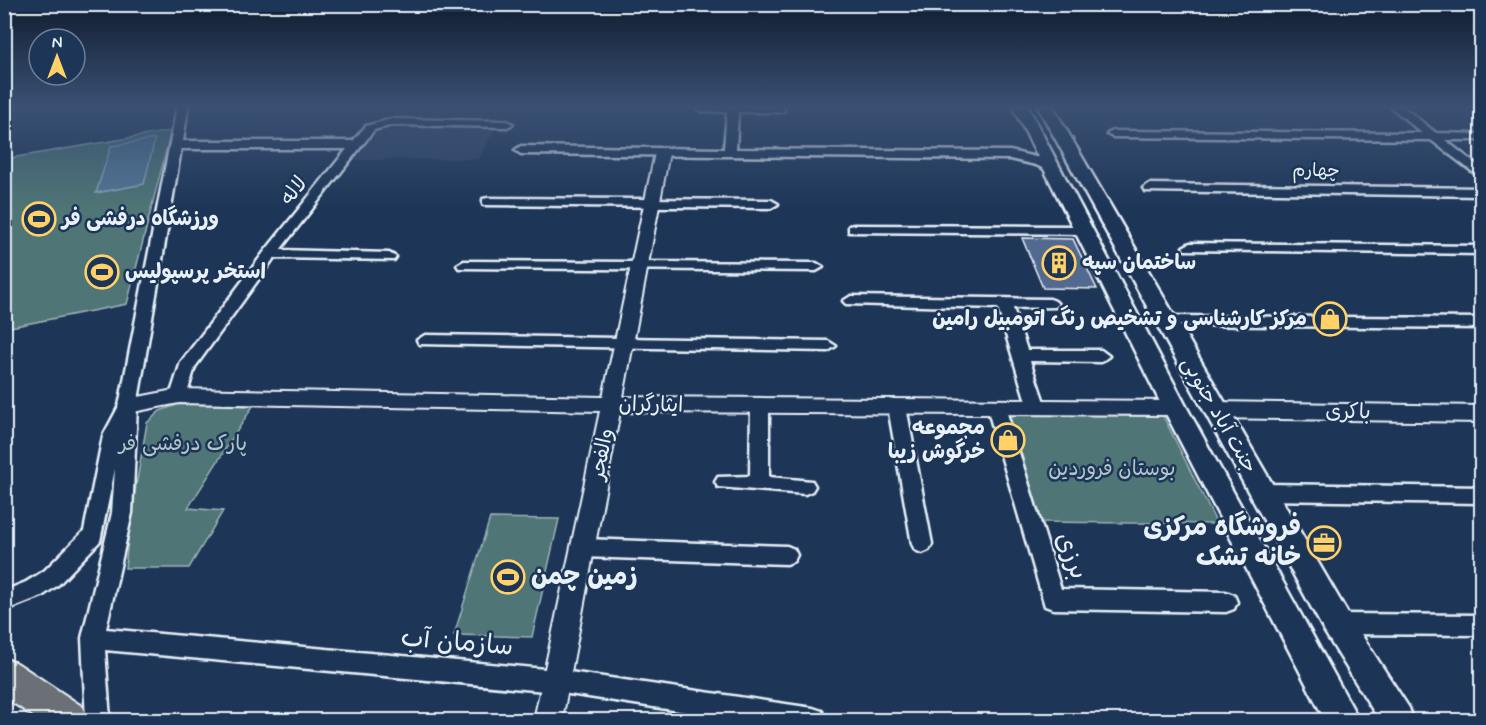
<svg xmlns="http://www.w3.org/2000/svg" width="1486" height="725" font-family="Mynerve,'Playpen Sans Arabic',sans-serif">
<style>
.built{fill:#2d4568}
.green{fill:#507576;stroke:#9cb3b7;stroke-width:1.5}
.water{fill:#557796;stroke:#90a8bd;stroke-width:1.5}
.building{fill:#536a90;stroke:#e8f1f8;stroke-width:1.5}
.lines{fill:none;stroke-linecap:round;stroke-linejoin:round}
.minor-casing{stroke:#e8f1f8;stroke-width:5}
.tertiary-casing{stroke:#e8f1f8;stroke-width:4}
.secondary-casing{stroke:#e8f1f8;stroke-width:5}
.primary-casing{stroke:#e8f1f8;stroke-width:4}
.minor{fill:#1d3557;fill-rule:evenodd}
.tertiary{fill:#1d3557;fill-rule:evenodd}
.secondary{fill:#1d3557;fill-rule:evenodd}
.primary{fill:#6b6f75;fill-rule:evenodd}
.labels{text-anchor:middle;dominant-baseline:central;stroke-width:5;stroke-linejoin:round;paint-order:stroke}
.far-street-label{font-size:18px;fill:#e8f1f8;stroke:#1d3557}
.street-label{font-size:21px;fill:#e8f1f8;stroke:#1d3557}
.poi-label{font-size:21px;font-weight:bold;fill:#e8f1f8;stroke:#1d3557;text-anchor:start}
.park-label{font-size:21px;fill:#b3c6ca;stroke:#1d3557}
.near-poi-label{font-size:26px;font-weight:bold;fill:#e8f1f8;stroke:#1d3557;text-anchor:end}
.near-street-label{font-size:26px;fill:#e8f1f8;stroke:#1d3557}
</style>
<rect width="100%" height="100%" fill="#1d3557"/>
<filter id="ink" filterUnits="userSpaceOnUse"><feTurbulence type="fractalNoise" baseFrequency=".0167" numOctaves="2"/><feDisplacementMap in="SourceGraphic" scale="12" xChannelSelector="R" yChannelSelector="G"/><feConvolveMatrix kernelMatrix="1 2 1 2 8 2 1 2 1" color-interpolation-filters="sRGB"/></filter>
<g filter="url(#ink)">
<path class="built" d="M382,127L495,128L479,159L350,160L374,130Z"/>
<path class="green" d="M171,131L127,304L5,328V159Z
M179,404L253,406L188,508L223,511L189,568H125L130,520L147,423L160,411Z
M1006,414L1163,416L1217,524L1039,522Z
M490,518L559,519L532,637L454,635Z"/>
<path class="water" d="M155,139L144,184L96,193L111,146Z"/>
<path class="building" d="M1022,238L1073,239L1097,289L1043,288Z"/>
<g class="lines">
<g class="minor-casing">
<path id="minor" d="M177,107H188L183,141H353L366,126L392,119L507,121L513,124L507,127L392,125L374,130L280,250L389,253L396,257L394,260L274,258L195,367L185,400H173L170,396L181,362L265,251L347,149H181L137,406L132,513L106,629L556,670L813,708L822,711L825,720H738L556,692L105,650L110,720H86L82,638L112,513L115,469L100,541L58,585L42,596L4,611V591L26,582L44,571L84,531L103,436L119,406Z
M784,107V111L780,112H738L736,149L1010,151L1044,159L1057,168L1051,172L1036,165L1010,159L521,154L515,150L521,146L724,149L727,112L701,111L696,107Z
M1391,107H1403L1436,133L1482,134V140H1445L1482,169V179L1431,140L1113,137L1107,134L1113,131L1422,133Z
M1149,184L1482,188V196L1145,191L1143,188Z
M488,198L771,200L778,204L771,208L483,205V199Z
M854,225L1083,226L1090,230L1083,234L849,232V226Z
M1190,243L1482,246V254L1185,250L1183,247Z
M464,261L816,263L823,267L816,271L459,268L457,265Z
M851,296L1050,299L1055,301L1058,304L1055,307L1013,308L1027,350H1101L1109,356L1101,362L1030,361L1046,408L1043,412H1031L1028,408L998,308L846,304L843,301Z
M1165,316L1482,318V328L1159,325L1157,321Z
M425,335L828,341L836,346L828,351L419,344L417,340Z
M760,401L766,403L769,407V477L812,481L815,486L812,491L805,494L718,487L715,482L718,477L750,476L751,407L754,403Z
M897,401L903,403L906,407L932,544L929,550L922,553L915,550L912,544L888,407L891,403Z
M996,401L1002,403L1005,407L1061,589L1226,592L1234,595L1237,602L1234,609L1226,612L1053,609L1045,606L987,407L990,403Z
M1263,484L1482,487V503L1263,500L1256,497L1253,492L1256,487Z
M583,539L787,546L794,549L797,555L794,561L787,564L583,557L576,554L573,548L576,542Z
M1337,614L1482,615V635L1337,634L1329,631L1326,624L1329,617Z"/>
</g>
<g class="tertiary-casing">
<path id="tertiary" d="M662,149L669,153L623,397L1175,401L1182,403L1185,408L1182,413L1175,415L620,412L562,720H534L600,411L179,403L128,413L121,411L118,406L121,401L128,399L179,389L603,397L655,153Z
M1215,402L1482,406V422L1215,418L1208,415L1205,410L1208,405Z"/>
</g>
<g class="secondary-casing">
<path id="secondary" d="M1013,107H1028L1187,408L1359,720H1325L1163,408Z
M1038,107H1053L1348,614L1409,708L1413,720H1379L1326,634Z"/>
</g>
<g class="primary-casing">
<path id="primary" d="M4,658L17,663L83,707L89,720H39L4,697Z"/>
</g>
<use href="#minor" class="minor"/>
<use href="#tertiary" class="tertiary"/>
<use href="#secondary" class="secondary"/>
<use href="#primary" class="primary"/>
</g>
</g>
<linearGradient id="sky" x2="0" y2="1"><stop stop-color="#101d30"/><stop offset="0.51" stop-color="#3a5174"/><stop offset="1" stop-color="#3a5174" stop-opacity="0"/></linearGradient>
<rect width="1486" height="209" fill="url(#sky)"/>
<defs>
<g id="stadium-ring" transform="scale(1.725)"><circle r="9.5" fill="#1d3557" stroke="#ffd166" stroke-width="1.5"/><path d="M0-5a6.5 5 0 1 0 0 10a6.5 5 0 1 0 0-10ZM-3.5-1.8h7v3.6h-7Z" fill="#ffd166"/></g>
<g id="building-ring" transform="scale(1.725)"><circle r="9.5" fill="#1d3557" stroke="#ffd166" stroke-width="1.5"/><path d="M-4-6H4V6H1V3H-1V6H-4ZM-2.5-4.3h1.7v1.8h-1.7ZM.8-4.3h1.7v1.8H.8ZM-2.5-1h1.7V.8h-1.7ZM.8-1h1.7V.8H.8Z" fill="#ffd166"/></g>
<g id="shop-ring" transform="scale(1.725)"><circle r="9.5" fill="#1d3557" stroke="#ffd166" stroke-width="1.5"/><path d="M-5-2.5h2.3a2.7 3.5 0 0 1 5.4 0H5L5.5 6h-11ZM-1.5-2.5h3a1.5 2.3 0 0 0-3 0Z" fill="#ffd166"/></g>
<g id="office-ring" transform="scale(1.725)"><circle r="9.5" fill="#1d3557" stroke="#ffd166" stroke-width="1.5"/><path d="M-6-3h4V-5.5h4V-3h4V5H-6ZM-1-4.5V-3h2v-1.5ZM-6 0V1H6V0Z" fill="#ffd166"/></g>
</defs>
<g fill-rule="evenodd">
<use href="#stadium-ring" x="39" y="219"/>
<use href="#building-ring" x="1059" y="263"/>
<use href="#stadium-ring" x="102" y="272"/>
<use href="#shop-ring" x="1330" y="319"/>
<use href="#shop-ring" x="1008" y="440"/>
<use href="#office-ring" x="1324" y="543"/>
<use href="#stadium-ring" x="508" y="577"/>
</g>
<g class="labels">
<g class="far-street-label">
<text transform="translate(1316 171) rotate(1)">چهارم</text>
</g>
<g class="street-label">
<text transform="translate(294 191) rotate(-51)">لاله</text>
<text transform="translate(651 405) rotate(1)">ایثارگران</text>
<text transform="translate(1348 412) rotate(1)">باکری</text>
<text transform="translate(1219 415) rotate(60)">جنت آباد جنوبی</text>
<text transform="translate(602 454) rotate(-79)">والفجر</text>
</g>
<g class="poi-label">
<text x="62" y="219">ورزشگاه درفشی فر</text>
<text x="1082" y="263">ساختمان سپه</text>
<text x="125" y="272">استخر پرسپولیس</text>
<text x="1307" y="319" text-anchor="end">مرکز کارشناسی و تشخیص رنگ اتومبیل رامین</text>
<text x="985" y="428" text-anchor="end">مجموعه<tspan x="985" dy="24">خرگوش زیبا</tspan></text>
</g>
<g class="park-label">
<text x="183" y="444">پارک درفشی فر</text>
<text x="1112" y="469">بوستان فروردین</text>
</g>
<g class="near-poi-label">
<text x="1301" y="528">فروشگاه مرکزی<tspan x="1301" dy="30">خانه تشک</tspan></text>
<text x="531" y="577" text-anchor="start">زمین چمن</text>
</g>
<g class="near-street-label">
<text transform="translate(1071 556) rotate(69)">برزی</text>
<text transform="translate(457 643) rotate(5)">سازمان آب</text>
</g>
</g>
<rect width="1486" height="725" fill="none" stroke="#1d3557" stroke-width="24"/>
<rect x="12" y="12" width="1462" height="701" fill="none" stroke="#e8f1f8" stroke-width="2" filter="url(#ink)"/>
<g transform="translate(57 57)"><circle r="28" fill="#1d3557" stroke="#6e8097" stroke-width="1.5"/>
<path d="M0-4.5L10 22L0 15L-10 22Z" fill="#ffd166"/>
<text y="-9" font-size="16" font-weight="bold" text-anchor="middle" fill="#e8f1f8">N</text>
</g>
</svg>
